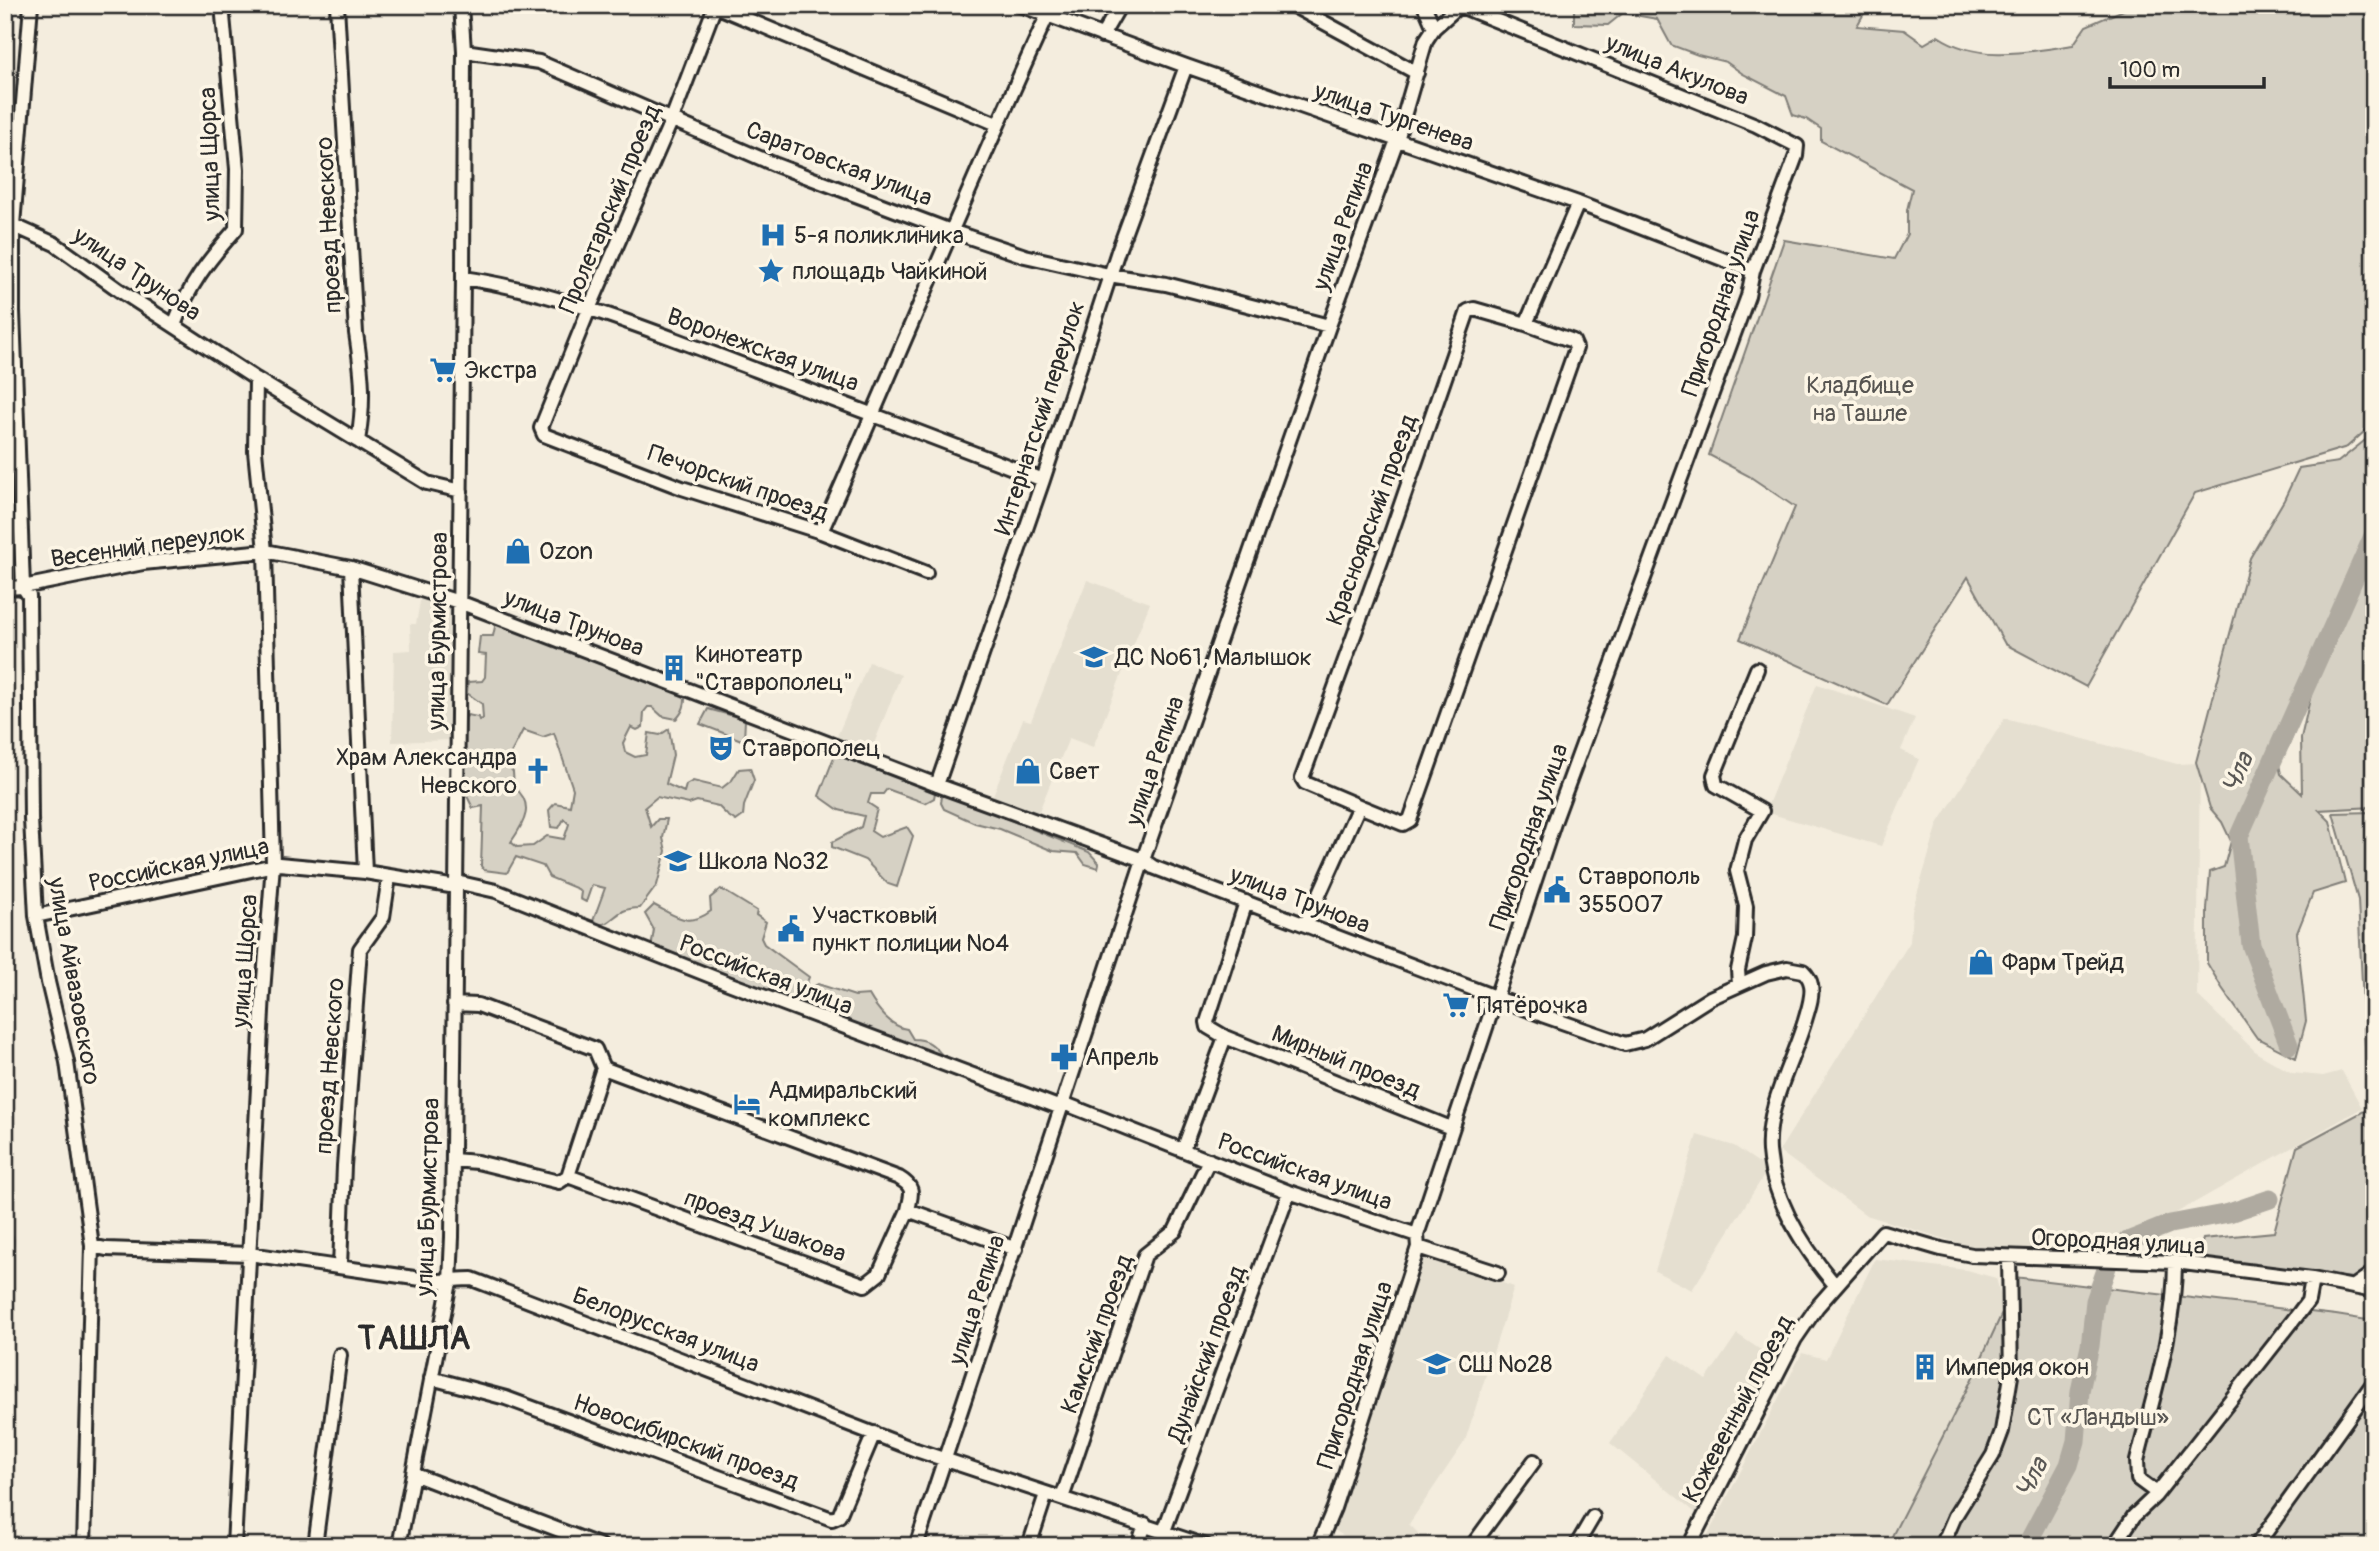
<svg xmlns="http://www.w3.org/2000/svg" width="2379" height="1551" font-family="Pangolin,sans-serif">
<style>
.built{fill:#e5dfd0}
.green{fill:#d6d1c4;stroke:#807e78;stroke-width:2;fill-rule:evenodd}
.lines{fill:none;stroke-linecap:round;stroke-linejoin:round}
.river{stroke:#afaaa0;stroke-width:19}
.minor-casing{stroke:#2b2b2b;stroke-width:18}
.minor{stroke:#fcf5e5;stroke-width:12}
.labels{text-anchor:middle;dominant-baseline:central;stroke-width:7;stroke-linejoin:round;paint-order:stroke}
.street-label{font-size:24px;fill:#2b2b2b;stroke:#fcf5e5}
.poi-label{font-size:24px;fill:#2b2b2b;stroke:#fcf5e5;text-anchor:start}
.park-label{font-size:24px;fill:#565451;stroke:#fcf5e5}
.water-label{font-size:26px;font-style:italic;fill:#595754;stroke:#fcf5e5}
.district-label{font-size:32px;font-weight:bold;letter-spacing:2px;fill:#2b2b2b;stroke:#fcf5e5}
</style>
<rect width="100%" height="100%" fill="#f4edde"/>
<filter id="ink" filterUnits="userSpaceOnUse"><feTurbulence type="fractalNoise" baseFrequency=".0143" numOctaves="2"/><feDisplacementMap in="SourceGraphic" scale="14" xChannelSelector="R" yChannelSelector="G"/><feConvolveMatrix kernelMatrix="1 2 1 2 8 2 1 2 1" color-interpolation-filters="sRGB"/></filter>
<g filter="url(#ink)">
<path class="built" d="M1087,580L1150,603L1093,747L1069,738L1037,816L992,798L1023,719L1031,721Z
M421,596L450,604L453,607L452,740L392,742L394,651L411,650L410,624H416Z
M869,662L901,675L870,754L835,741Z
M1817,684L1915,718L1901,750L1919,759L1881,846L1765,812Z
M2005,718L2177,764L2200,763L2197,995L2257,1053L2292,1073L2323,1076L2342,1071L2362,1108L2107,1252L1985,1251L1866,1215L1779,1151L1910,942L1912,911L1938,824Z
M1697,1135L1734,1146L1768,1169L1692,1290L1655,1271Z
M1421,1254L1514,1287L1465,1441L1409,1524L1418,1533L1409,1546H1360L1331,1528Z
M1875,1259L1966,1270L1996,1278L2004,1309L1971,1381L1887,1546H1702L1802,1353L1826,1359Z
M1737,1334L1774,1359L1696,1513L1610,1443L1670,1355L1706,1380Z"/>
<path class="green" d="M1574,5H1864L1867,8L1857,26L1904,30L1924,44L1938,36C1978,63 2028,52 2073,45L2086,26L2135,5H2374V423L2347,447L2195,493L2086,687L2005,644L1968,577L1887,705L1740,639L1795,507L1749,476L1709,455L1784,240L1894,259L1907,234V210L1912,189L1821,141V129L1806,119L1793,115L1786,96L1743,74L1726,62L1698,55L1671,45L1657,19L1623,13L1608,25L1574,24Z
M2374,433V807L2319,810L2330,821L2345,883L2313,893L2297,933L2306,1021L2296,1058L2257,1038L2222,988L2207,963V909L2210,872L2224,867L2231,841L2222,822L2210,808L2196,762L2250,558L2284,500L2299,468L2338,462ZM2312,690L2301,738L2302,794L2281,774L2277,755L2288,747Z
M496,622L684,693C687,702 683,713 676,719L662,716L652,707H648L644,712L643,727L637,730L631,727L623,743L625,752L635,757L646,755L649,733L660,735L669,729L673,755L666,784L684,792L686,785L693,781L722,788L732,780L739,769L750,768L754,780L744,806L743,816L736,821L727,815L718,806L697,801L689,804L657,797L645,807L651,827L658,819H667L663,838L666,851L657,885L640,908C613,908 616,924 595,926L593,921L605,888L592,885L586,902L580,899L581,892L578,889L549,877L543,866L516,857L507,873L484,870L481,866L483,806L473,808L463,788L465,719L468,715L478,717L479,720L483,719L482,704L467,693L468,682L482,681L485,677L486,655L478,654L480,636H493ZM523,730L543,737L554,733L573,789L570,806L555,803L549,810L551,827L559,828L564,819L569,824L564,839L547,836L533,846L517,847L511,842C525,822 535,804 514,787L513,772L506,763Z
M708,709L745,719L744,741L700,724Z
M843,755L933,788L935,793L934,798L925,803L887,789L883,794H871L868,803L877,809L871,831L880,837L907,827L913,836L897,887L888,884L865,860L832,847V842L861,827L864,816L839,810L819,796L834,757Z
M946,794L1089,852L1099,863L1098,868L1085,864L1077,853L1053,851L1000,829L975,823L944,809L941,803L942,796Z
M2374,812V1283L2353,1278L2197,1260L2203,1239L2274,1232L2297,1147L2368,1109L2358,900L2333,813Z
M721,889L757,911L756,915L766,922L761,938L764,944L809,977L806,985L809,989L818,984L855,996L869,995C877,1009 891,1027 907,1029L913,1039C927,1039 933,1044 942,1055L938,1058L651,948L654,930L645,914L654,905C677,917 688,928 711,911L710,898Z
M2005,1276L2336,1315L2374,1321V1546H1887L1971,1381L2004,1309Z"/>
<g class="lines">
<path class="river" d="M2289,1045L2251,945L2239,836L2374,534
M5,1239V1244
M2115,1246L2170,1224L2229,1213L2270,1199
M2026,1546L2069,1465L2076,1441L2080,1391L2090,1346L2095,1301L2107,1267"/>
<g class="minor-casing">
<path id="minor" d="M31,5L13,225V311L23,587L29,596L31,819L36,916L48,982L67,1062L92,1246L84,1546
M337,5L356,333C362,373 365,400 358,441
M713,5L997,124
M1020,5L1186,66L1578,203L1753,271
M1292,5L1417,73
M1424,5L1434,28
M715,6L672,119L589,309L541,428L544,435L682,488L821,532L926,573
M1102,36L1120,5
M464,51L539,62L776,165L951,231L1025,256L1109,275L1166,284L1329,326
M8,223L55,244L119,290L256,379L427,483L461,491
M463,278C561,292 663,335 756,370C851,407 947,442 1043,480
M174,325C190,283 207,262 236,229L237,169L222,5
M821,532C897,361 968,187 1047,16
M351,568L365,872
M5,588L23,587L143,563L265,551L351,568L459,602L937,785L1143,860L1153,867L1542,1015L1625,1044L1645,1039L1710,998L1766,973L1787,968L1803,971C1807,975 1810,979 1811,985C1813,995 1809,1007 1806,1017C1794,1060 1766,1105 1769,1151C1773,1201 1804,1248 1835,1285
M937,785L1043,480L1118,251L1186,66
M1359,806L1403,824L1410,820L1576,348L1573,341L1526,324
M456,882L496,891L728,983L1061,1108
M1246,902L1207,1022L1208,1027L1225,1037L1451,1128
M36,916L279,864L365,872L456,887
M1306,924L1359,806L1305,783L1302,778L1388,542L1468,311L1474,309L1526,324L1578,203
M1739,984L1738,970L1745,938L1746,906L1737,871L1745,840L1762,811L1716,785L1714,775L1757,669
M454,1004L478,1005L595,1049L603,1068L899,1178C916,1188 911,1194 908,1210L1016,1249
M1063,1103L1289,1192L1417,1235
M1183,1150L1225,1037
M453,1160L477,1162L559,1182L568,1176L865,1285L879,1274L908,1210
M568,1176L603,1068
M92,1246L106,1249L249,1254L435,1281C448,1281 459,1279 472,1279L916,1450L1206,1546
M1418,1247L1498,1273
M340,1266L344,1166L360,949L383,917L389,877
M2353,1287L2374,1272
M431,1378L506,1398L832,1519L839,1516L874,1433
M413,1474L601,1546
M2157,1493L2138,1479L2137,1461C2153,1396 2175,1330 2175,1262
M1062,1498L1145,1255L1175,1231L1209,1160
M1164,1531L1289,1192
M5,1544L8,1546
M234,1546L263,992L273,864L265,551L255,451L256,379
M315,1546L340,1355
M399,1546L450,1282L452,1237L463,278L464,51L461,5
M916,1546L1143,860L1329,326L1397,140L1426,40L1434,28L1460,5
M1029,1546L1046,1494
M1138,1546L1145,1524
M1318,1546L1334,1508L1418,1247L1417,1235L1555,820L1748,296L1753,271L1796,156L1797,146L1756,125L1460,6
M1472,1546L1534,1461
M1576,1546L1593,1517
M1689,1546L1795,1339L1817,1307L1883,1232L1941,1249L1972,1255L2175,1262L2312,1279L2374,1291
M1942,1546L1955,1516L1993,1455L2002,1431L2011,1376L2009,1258
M2114,1546L2134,1516L2155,1496L2299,1313L2308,1301L2312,1279
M2256,1546L2374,1382"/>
</g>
<use href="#minor" class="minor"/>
</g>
</g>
<defs>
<g id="hospital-bare" transform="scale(2.1)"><path d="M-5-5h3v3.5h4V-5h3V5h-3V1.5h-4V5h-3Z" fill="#1f6fb2" stroke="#fcf5e5" stroke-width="2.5" paint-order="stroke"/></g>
<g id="sight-bare" transform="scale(2.1)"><path d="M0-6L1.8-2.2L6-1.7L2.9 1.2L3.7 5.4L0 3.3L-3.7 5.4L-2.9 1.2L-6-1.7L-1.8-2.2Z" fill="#1f6fb2" stroke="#fcf5e5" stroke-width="2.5" paint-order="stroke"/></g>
<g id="supermarket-bare" transform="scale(2.1)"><path d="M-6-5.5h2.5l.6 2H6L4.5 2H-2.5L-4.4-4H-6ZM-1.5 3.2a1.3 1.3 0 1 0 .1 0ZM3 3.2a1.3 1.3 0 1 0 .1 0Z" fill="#1f6fb2" stroke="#fcf5e5" stroke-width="2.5" paint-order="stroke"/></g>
<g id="shop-bare" transform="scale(2.1)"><path d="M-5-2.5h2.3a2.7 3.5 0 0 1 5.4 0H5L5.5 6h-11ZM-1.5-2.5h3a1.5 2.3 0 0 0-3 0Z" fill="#1f6fb2" stroke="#fcf5e5" stroke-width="2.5" paint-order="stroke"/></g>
<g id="school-bare" transform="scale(2.1)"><path d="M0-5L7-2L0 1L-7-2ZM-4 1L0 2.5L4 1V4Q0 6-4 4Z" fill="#1f6fb2" stroke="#fcf5e5" stroke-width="2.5" paint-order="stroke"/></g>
<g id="building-bare" transform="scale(2.1)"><path d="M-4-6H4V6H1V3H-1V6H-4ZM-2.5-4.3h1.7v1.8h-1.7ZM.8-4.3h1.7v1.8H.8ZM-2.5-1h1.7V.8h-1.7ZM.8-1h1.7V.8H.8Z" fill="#1f6fb2" stroke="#fcf5e5" stroke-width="2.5" paint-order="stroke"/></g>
<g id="theatre-bare" transform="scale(2.1)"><path d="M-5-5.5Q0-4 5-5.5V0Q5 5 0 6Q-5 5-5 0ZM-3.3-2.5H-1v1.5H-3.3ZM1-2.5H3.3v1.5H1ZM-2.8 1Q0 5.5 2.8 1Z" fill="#1f6fb2" stroke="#fcf5e5" stroke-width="2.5" paint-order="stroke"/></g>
<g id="church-bare" transform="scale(2.1)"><path d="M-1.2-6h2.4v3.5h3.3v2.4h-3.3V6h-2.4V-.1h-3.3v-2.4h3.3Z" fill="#1f6fb2" stroke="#fcf5e5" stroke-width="2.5" paint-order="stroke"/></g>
<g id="civic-bare" transform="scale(2.1)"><path d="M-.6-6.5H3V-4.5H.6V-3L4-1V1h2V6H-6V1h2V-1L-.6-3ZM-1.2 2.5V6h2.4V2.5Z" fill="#1f6fb2" stroke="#fcf5e5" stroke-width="2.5" paint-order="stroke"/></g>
<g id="pharmacy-bare" transform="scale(2.1)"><path d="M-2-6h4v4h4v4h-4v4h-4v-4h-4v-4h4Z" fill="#1f6fb2" stroke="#fcf5e5" stroke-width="2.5" paint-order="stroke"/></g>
<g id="hotel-bare" transform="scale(2.1)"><path d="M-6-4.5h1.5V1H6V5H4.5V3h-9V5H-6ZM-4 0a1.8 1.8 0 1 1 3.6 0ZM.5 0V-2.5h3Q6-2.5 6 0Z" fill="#1f6fb2" stroke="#fcf5e5" stroke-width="2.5" paint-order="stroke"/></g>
</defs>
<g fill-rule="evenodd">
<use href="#hospital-bare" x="773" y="235"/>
<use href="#sight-bare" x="771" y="271"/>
<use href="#supermarket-bare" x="443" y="370"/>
<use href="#shop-bare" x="518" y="551"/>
<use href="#school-bare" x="1094" y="657"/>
<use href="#building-bare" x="674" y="668"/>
<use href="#theatre-bare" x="721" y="748"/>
<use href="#church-bare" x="538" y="771"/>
<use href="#shop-bare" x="1028" y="771"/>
<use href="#school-bare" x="678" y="861"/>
<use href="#civic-bare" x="1557" y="890"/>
<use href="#civic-bare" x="791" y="929"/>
<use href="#shop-bare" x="1981" y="962"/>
<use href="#supermarket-bare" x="1456" y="1005"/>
<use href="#pharmacy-bare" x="1064" y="1057"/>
<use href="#hotel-bare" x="747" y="1104"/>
<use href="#school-bare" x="1437" y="1364"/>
<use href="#building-bare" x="1925" y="1367"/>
</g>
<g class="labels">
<g class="street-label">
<text transform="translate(1677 70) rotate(22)">улица Акулова</text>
<text transform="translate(1394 117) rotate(19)">улица Тургенева</text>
<text transform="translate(210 154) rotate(-92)">улица Щорса</text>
<text transform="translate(839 164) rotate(21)">Саратовская улица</text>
<text transform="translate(610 209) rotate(-67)">Пролетарский проезд</text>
<text transform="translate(329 225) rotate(-93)">проезд Невского</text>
<text transform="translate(1343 226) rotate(-70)">улица Репина</text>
<text transform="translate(137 274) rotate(34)">улица Трунова</text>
<text transform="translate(1721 303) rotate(-71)">Пригородная улица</text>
<text transform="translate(763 350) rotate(20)">Воронежская улица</text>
<text transform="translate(1040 418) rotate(-72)">Интернатский переулок</text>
<text transform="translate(738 483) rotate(19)">Печорский проезд</text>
<text transform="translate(1372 520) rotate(-70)">Красноярский проезд</text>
<text transform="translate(148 546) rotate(-8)">Весенний переулок</text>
<text transform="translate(574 623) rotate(21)">улица Трунова</text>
<text transform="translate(438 631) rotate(-89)">улица Бурмистрова</text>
<text transform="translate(1155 761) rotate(-71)">улица Репина</text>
<text transform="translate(1529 837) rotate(-71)">Пригородная улица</text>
<text transform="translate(179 865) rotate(-12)">Российская улица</text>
<text transform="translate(1300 900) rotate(21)">улица Трунова</text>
<text transform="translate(245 961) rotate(-86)">улица Щорса</text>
<text transform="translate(766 975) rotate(21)">Российская улица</text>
<text transform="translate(74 981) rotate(80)">улица Айвазовского</text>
<text transform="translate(1346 1062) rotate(22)">Мирный проезд</text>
<text transform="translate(330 1066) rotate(-86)">проезд Невского</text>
<text transform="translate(1305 1172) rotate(20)">Российская улица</text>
<text transform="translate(428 1197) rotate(-88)">улица Бурмистрова</text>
<text transform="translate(765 1226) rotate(20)">проезд Ушакова</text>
<text transform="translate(2118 1242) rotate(3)">Огородная улица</text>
<text transform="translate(977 1300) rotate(-72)">улица Репина</text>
<text transform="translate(666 1330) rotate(21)">Белорусская улица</text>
<text transform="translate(1097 1334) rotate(-70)">Камский проезд</text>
<text transform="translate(1207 1354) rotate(-70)">Дунайский проезд</text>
<text transform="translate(1355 1375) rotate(-72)">Пригородная улица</text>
<text transform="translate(1738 1409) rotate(-62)">Кожевенный проезд</text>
<text transform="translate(686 1442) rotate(20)">Новосибирский проезд</text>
</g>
<g class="poi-label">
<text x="794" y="235">5-я поликлиника</text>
<text x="792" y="271">площадь Чайкиной</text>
<text x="464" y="370">Экстра</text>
<text x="539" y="551">Ozon</text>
<text x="695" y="654">Кинотеатр<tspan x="695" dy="28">"Ставрополец"</tspan></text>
<text x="1115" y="657">ДС №61, Малышок</text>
<text x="742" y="748">Ставрополец</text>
<text x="517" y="757" text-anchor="end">Храм Александра<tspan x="517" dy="28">Невского</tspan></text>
<text x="1049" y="771">Свет</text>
<text x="699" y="861">Школа №32</text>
<text x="1578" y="876">Ставрополь<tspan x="1578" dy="28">355007</tspan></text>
<text x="812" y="915">Участковый<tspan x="812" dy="28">пункт полиции №4</tspan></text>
<text x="2002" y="962">Фарм Трейд</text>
<text x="1477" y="1005">Пятёрочка</text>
<text x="1085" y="1057">Апрель</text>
<text x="768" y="1090">Адмиральский<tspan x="768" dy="28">комплекс</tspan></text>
<text x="1458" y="1364">СШ №28</text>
<text x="1946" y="1367">Империя окон</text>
</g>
<g class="park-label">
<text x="1860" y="385">Кладбище<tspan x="1860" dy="28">на Ташле</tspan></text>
<text x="2098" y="1417">СТ «Ландыш»</text>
</g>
<g class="water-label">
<text transform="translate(2238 773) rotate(-66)">Чла</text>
<text transform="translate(2032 1478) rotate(-63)">Чла</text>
</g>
<g class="district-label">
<text x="415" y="1339">ТАШЛА</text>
</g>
</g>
<rect width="2379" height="1551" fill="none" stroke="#fcf5e5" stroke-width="28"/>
<rect x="14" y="14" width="2351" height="1523" fill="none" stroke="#2b2b2b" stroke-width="2.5" filter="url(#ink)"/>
<path d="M2110 77v10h154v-10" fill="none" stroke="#2b2b2b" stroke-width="3.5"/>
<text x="2120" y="77" font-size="21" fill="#2b2b2b" stroke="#fcf5e5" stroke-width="5" paint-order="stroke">100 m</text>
</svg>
